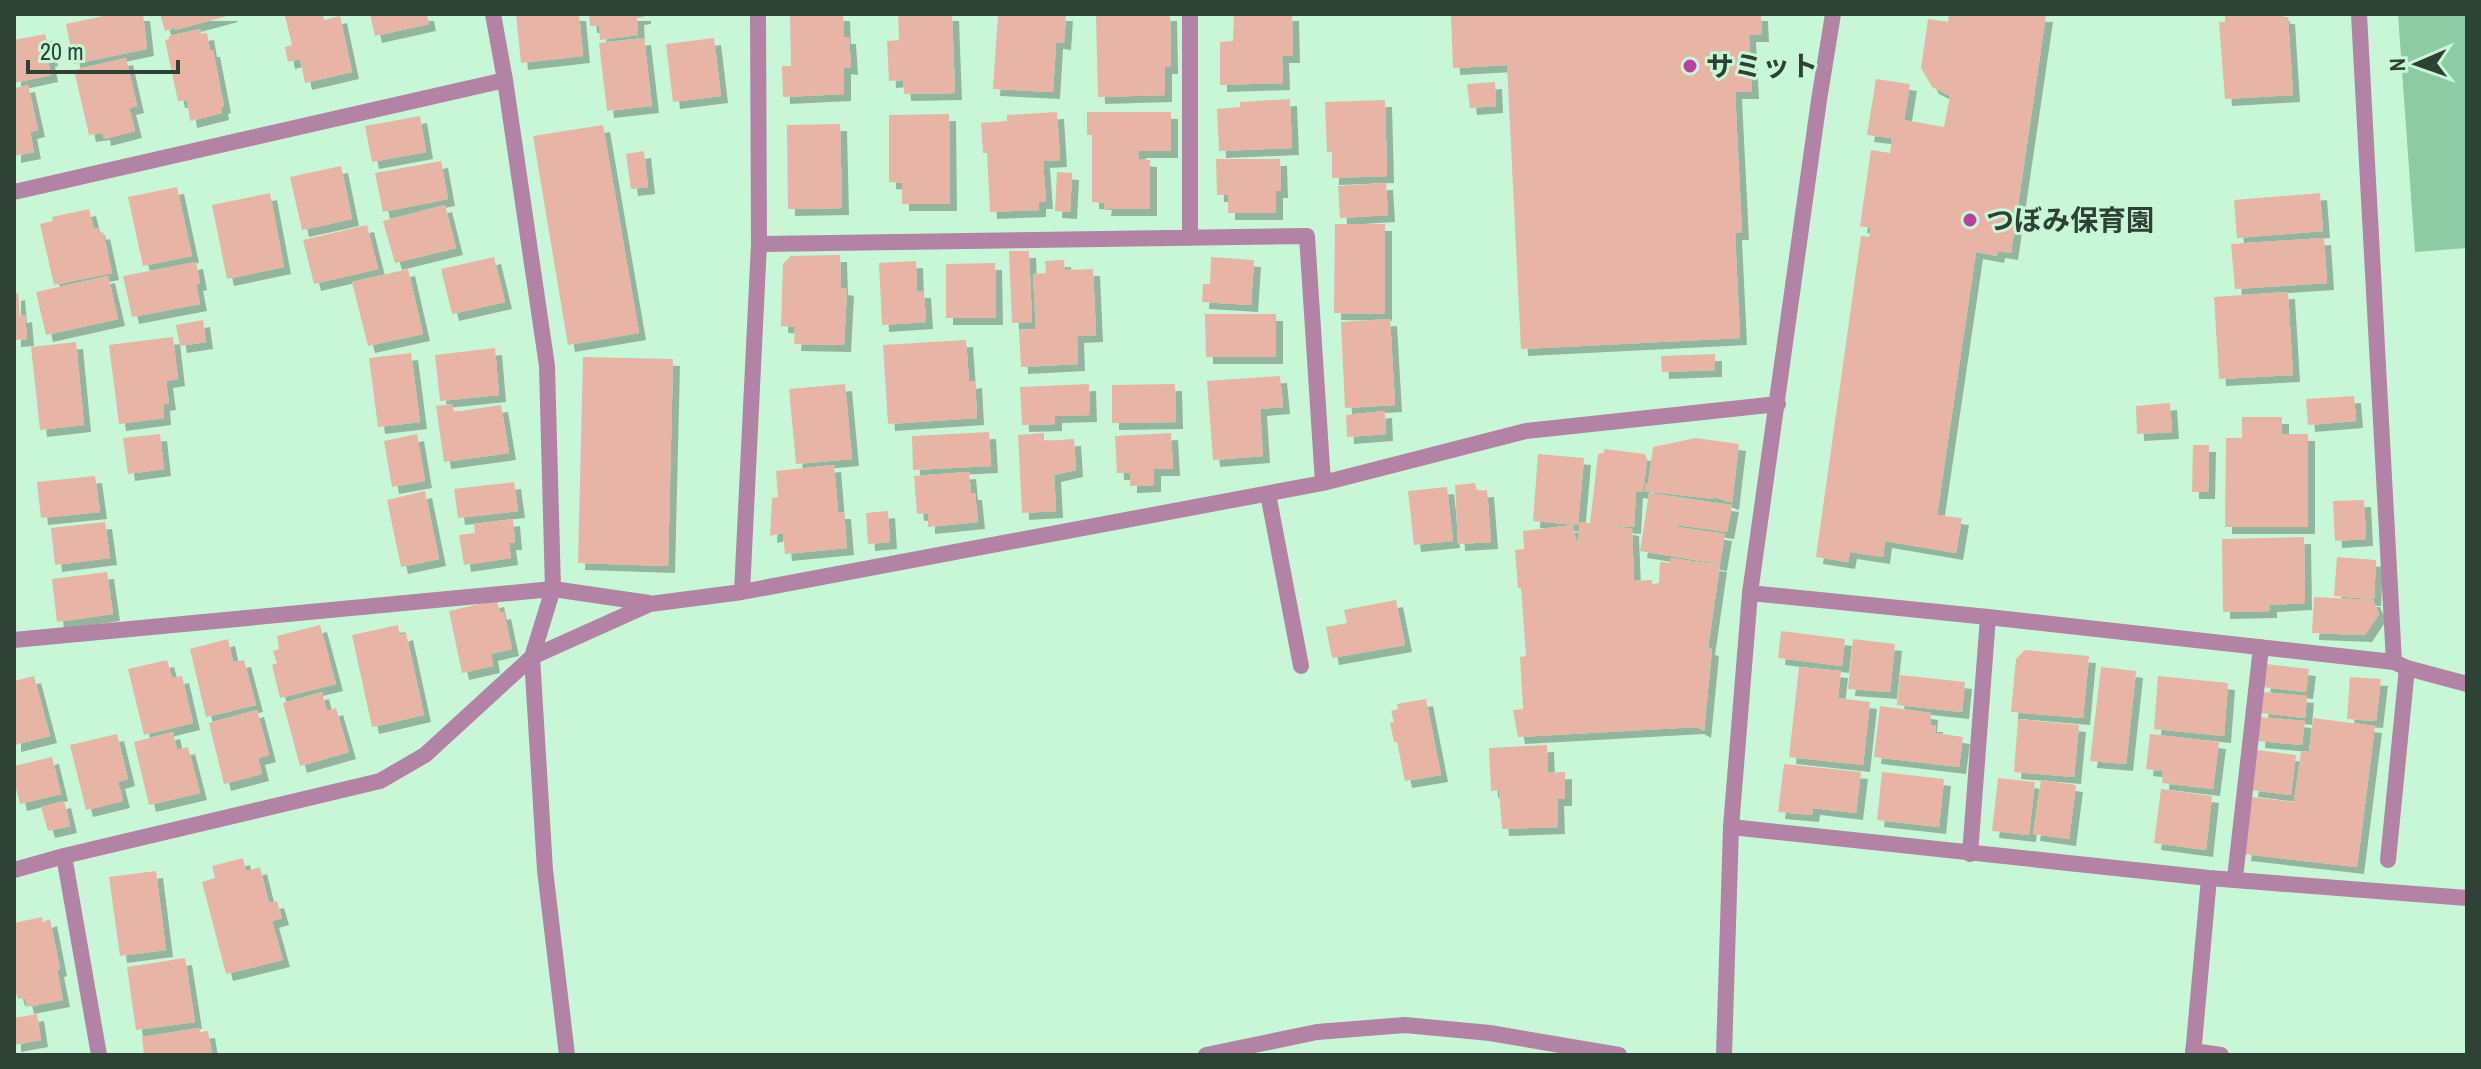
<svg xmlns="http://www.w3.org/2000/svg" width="2481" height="1069" font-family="'Archivo Narrow','Noto Sans JP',sans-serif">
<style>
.green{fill:#8ccba3}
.building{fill:#e8b4a5;filter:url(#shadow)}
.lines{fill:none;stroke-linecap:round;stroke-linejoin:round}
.service{stroke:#b283a5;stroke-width:16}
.minor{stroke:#b283a5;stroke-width:16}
.tertiary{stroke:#b283a5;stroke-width:16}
.poi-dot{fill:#b6449f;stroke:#c8f7d8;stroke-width:3}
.labels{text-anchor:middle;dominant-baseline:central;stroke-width:6;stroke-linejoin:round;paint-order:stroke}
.poi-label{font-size:28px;font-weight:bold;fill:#2d4134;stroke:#c8f7d8;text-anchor:start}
</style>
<defs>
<filter id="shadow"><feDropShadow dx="7" dy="7" stdDeviation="0" flood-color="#0004"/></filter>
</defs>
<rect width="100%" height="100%" fill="#c8f7d8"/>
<path class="green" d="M2398,14H2467V248L2415,252Z"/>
<path class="building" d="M113,14H143L147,49L74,64L66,24Z
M160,14H231V15L175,30V28L165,31Z
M289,14H323L324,20L340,16L352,72L305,83L300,59L288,62L285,47L292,45L285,16Z
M370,14H427L429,24L375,36Z
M516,14H579L583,56L521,63Z
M589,14H644V17L637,18L638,35L600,40L599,26H590Z
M790,14H843L844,37H849L851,68L844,67V94L783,97L782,66H791Z
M898,14H952L955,93L904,94L903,80L889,81L887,41L899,40Z
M998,14H1066L1064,43L1056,42L1053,92L993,89Z
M1096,14H1170L1171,67H1165V95L1098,97Z
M1234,14H1292L1293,56H1282L1283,83L1220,85V42L1233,41Z
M1451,14H1761L1762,35H1749L1752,92H1735L1742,233H1735L1740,338L1521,349L1507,65L1453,68Z
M1949,14L2046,15L2011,253L1998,251L1997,256L1976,252L1937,515L1962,518L1956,553L1885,541L1883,557L1850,552L1848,562L1816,557L1861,236L1869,237L1871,228L1860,226L1871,150L1890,153L1892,138L1867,135L1876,79L1910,84L1904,120L1944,127L1950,96L1932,87L1921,68L1928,19L1948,22Z
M2225,14H2283V17H2288L2293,95L2225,99L2219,22H2225Z
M200,29L201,34L207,33L210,50H213L224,106L221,107L222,113L190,121L187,100L178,101L165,40L169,39V36Z
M45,34L51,59L48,60L51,75L14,83V40Z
M644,38L652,106L607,111L599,43Z
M714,38L721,96L673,102L666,44Z
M126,58L137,106L129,108L135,131L104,139L103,133L89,135L74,70Z
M1495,82L1496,106L1470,108L1467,84Z
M28,85L38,130L30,132L34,152L14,156V88Z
M1290,99L1292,148L1219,151L1217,109L1240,107V102Z
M1385,100L1387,176L1332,178V152H1327L1325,102Z
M1057,112L1060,160L1043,161L1046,202H1039V210L990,212L987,153H983L981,123L1007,121V115Z
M1087,112H1171V151H1139L1138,159L1150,160V209H1104L1105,203L1092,202V135H1087Z
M949,114L950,204H902V183L889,182V115Z
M420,116L426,152L372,162L365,126Z
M840,124L842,208L788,209L787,125Z
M603,125L639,333L568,345L533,136Z
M644,151L648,187L631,189L626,154Z
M1216,159H1280L1281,191H1276V213H1228V195H1217Z
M441,161L448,199L383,212L375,173Z
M341,166L352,219L302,230L290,177Z
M1057,172L1072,173L1070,212L1055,211Z
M1386,183L1388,215L1340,218L1338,186Z
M177,187L192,256L143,266L128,197Z
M270,193L284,267L227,279L212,205Z
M2320,193L2323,231L2237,238L2234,200Z
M445,205L456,248L395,263L383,221Z
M89,209L94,229L98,228L99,233L103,232L112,273L54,285L40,224L53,221L52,217Z
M1335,224H1385V314L1334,313Z
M367,225L378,269L314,284L303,240Z
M2324,238L2327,283L2235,289L2231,244Z
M1009,251H1029L1032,322L1012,323Z
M840,255L841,288L847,289L844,345L794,344L795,327L781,326L783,264L791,256Z
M494,257L505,302L452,314L441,269Z
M1211,257L1254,260L1251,305L1202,302L1203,284H1210Z
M1064,260L1065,270L1093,269L1096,335L1077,336L1078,364L1021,367L1019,330L1036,329L1033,274L1046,273L1045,261Z
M916,261L917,291H924L926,322L882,325L879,263Z
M196,262L200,283L196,284L200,304L132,317L123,276Z
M995,263L996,318H946V264Z
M408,269L423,334L368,346L352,282Z
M108,276L118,319L46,335L36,292Z
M2288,292L2293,375L2219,379L2214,297Z
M18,293L20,316L25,315L27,339L14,340V294Z
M1205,314H1276V357H1206Z
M1390,319L1395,405L1345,408L1341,322Z
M203,320L206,342L180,346L176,325Z
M173,337L178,379L166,381L169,403L163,404L164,418L119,424L109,345Z
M966,340L969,382L975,381L977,418L888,424L883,345Z
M76,342L84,425L40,430L31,347Z
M495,348L499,395L440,401L435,355Z
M411,353L420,422L378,427L369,358Z
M1715,354V370L1662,372L1661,356Z
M583,357L673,359L668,566L578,563Z
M1280,376L1283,407L1260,409L1263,456L1213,460L1207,381Z
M845,384L852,459L796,464L789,389Z
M1089,384L1090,415L1055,416V424L1022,425L1020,387Z
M1175,384L1176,422L1112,423V385Z
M2354,396L2356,421L2308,425L2306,399Z
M2170,403L2172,432L2137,434L2136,406Z
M452,404L454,412L501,405L509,453L444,462L436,406Z
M1385,411L1386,434L1347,437L1346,415Z
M2242,417H2282V434H2308V527H2225L2226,438H2242Z
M989,432L991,466L913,470L912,436Z
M1044,433V441L1074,439L1076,470L1054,475L1056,511L1022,513L1018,435Z
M1171,433L1173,469H1154V485L1130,486V473H1117L1115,436Z
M160,434L164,469L128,474L123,438Z
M417,434L425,481L392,487L384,441Z
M1696,438L1739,444L1732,503L1714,497L1713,499L1645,491L1646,483L1648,484L1653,447Z
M2193,445H2209L2208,492H2192Z
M1605,449L1645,454L1647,460L1643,492L1636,491L1634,527L1608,525L1632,529L1634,581L1652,580V584L1659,583L1660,562L1670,563V558L1720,565L1708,648L1712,649L1704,731L1697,727L1518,737L1513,710L1523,709L1520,657L1526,656L1521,588H1518L1515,550L1524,549L1523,531L1573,525L1577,545L1580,522L1590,523L1598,454L1603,453Z
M1538,454L1584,458L1578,525L1533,521Z
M834,465L838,512H844L847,548L785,554L783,533L770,536L772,498L778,497L776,471Z
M969,472L971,493H975L978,522L928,527V513L917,514L914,476Z
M95,476L100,512L41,518L37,482Z
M514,482L518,511L458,518L454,489Z
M1475,483L1477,491L1487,490L1491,542L1458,544L1455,485Z
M1447,487L1453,541L1414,545L1408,491Z
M425,491L439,559L401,567L387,500Z
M1649,493L1732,505L1727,532L1678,525V527L1725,534L1720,564L1640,551Z
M2364,500L2366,539L2335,541L2333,501Z
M888,511L890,542L868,544L866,513Z
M513,519L515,543H509L511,558L464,565L459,535L475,533L474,524Z
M105,522L110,558L55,565L51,528Z
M2304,537L2305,603L2270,605V611L2223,612L2222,539Z
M2337,557L2376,560L2374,599L2334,596Z
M107,572L113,614L57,622L52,579Z
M2314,597L2373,600L2379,614L2365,635L2312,633Z
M497,600L500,613L504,612L512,649L491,654L493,666L462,673L449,611Z
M1396,600L1405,645L1332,658L1326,627L1347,623L1344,610Z
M320,625L336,684L280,698L272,665L277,663L273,651L279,649L277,636Z
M398,625L400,635L406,633L424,715L372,727L352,635Z
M1781,631L1845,639L1842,666L1778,658Z
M228,639L233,662L244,660L256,705L206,717L190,649Z
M1853,639L1895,644L1890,692L1848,689Z
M2025,650L2089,656L2083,718L2011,712L2016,659Z
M167,660L172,678L182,676L193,723L144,735L128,669Z
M2266,664L2309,669L2306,692L2263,687Z
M1799,667L1841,671L1838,698L1870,702L1863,765L1789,757Z
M2101,667L2136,671L2126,764L2090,761Z
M1900,675L1965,682L1962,712L1897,705Z
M34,676L50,736L14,745V681Z
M2158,676L2228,683L2224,736L2154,729Z
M2350,677L2381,679L2376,721L2347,719Z
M322,692L327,711L336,708L349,752L300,766L283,703Z
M2263,692L2307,696L2305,718L2261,713Z
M1426,699L1441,775L1405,781L1397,742H1394L1390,723L1394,722L1391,711L1398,709L1397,704Z
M1880,706L1931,713L1930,725H1936L1935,733L1963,737L1959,767L1874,757Z
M257,710L269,755L258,758L262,774L224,784L209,723Z
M2260,717L2305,721L2302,745L2258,741Z
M2313,718L2375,726L2357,867L2244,854L2251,797L2294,802L2301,751L2309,752Z
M2018,719L2079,725L2074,777L2014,772Z
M173,732L177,750L188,747L200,793L149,805L134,742Z
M117,734L128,779L118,782L123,801L86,810L70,745Z
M2150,734L2219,742L2213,789L2162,783L2163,771L2146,769Z
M1547,745L1548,773L1565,772V799H1557L1558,827L1502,829L1499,790L1491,791L1489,748Z
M2257,750L2296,755L2291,795L2251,790Z
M52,757L61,794L20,804L14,780V766Z
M1784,764L1861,772L1856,813L1813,808L1812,815L1778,812Z
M1882,772L1944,779L1939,827L1877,820Z
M1998,778L2035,782L2029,835L1992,831Z
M2041,780L2076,785L2069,839L2033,834Z
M2161,789L2212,796L2206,850L2154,843Z
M64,801L70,826L48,831L41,807Z
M243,858L246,871L260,867L269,903L277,901L282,918L272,921L283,960L226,974L202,882L215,878L212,866Z
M156,871L166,950L120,956L109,877Z
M42,917L43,922L50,919L60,969L57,970L63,1000L27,1007L25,998L18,999L14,986V923Z
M185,958L195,1022L136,1030L127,967Z
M37,1014L41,1040L14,1045V1018Z
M199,1028L200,1032L208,1031L212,1055H144L142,1037Z"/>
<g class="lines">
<path class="service" d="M2388,860L2407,668
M2193,1051L2221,1055"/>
<path class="minor" d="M493,14L505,80L547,366L553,589L532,657L545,870L567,1055
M14,192L505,80
M1190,238V14
M759,244L1307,236L1323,483
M1268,494L1301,666
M742,592L759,244L758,14
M1750,593L1988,617L2394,662L2359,14
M14,640L553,589L649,603
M1731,827L2209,878L2467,898
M1970,854L1988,617
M64,856L99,1055
M14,870L64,856L380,781L425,755L532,657L650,604L742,592L1323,483L1526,431L1778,404
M2235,878L2261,647
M1206,1055L1317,1032L1405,1025L1490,1033L1619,1055
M2193,1055L2209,878"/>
<path class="tertiary" d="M2394,662L2407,668L2467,684
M1724,1055L1731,827L1750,593L1819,100L1833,14"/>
</g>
<g class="poi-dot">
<circle cx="1690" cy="66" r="8"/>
<circle cx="1970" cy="220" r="8"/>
</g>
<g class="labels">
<g class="poi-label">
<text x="1706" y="66">サミット</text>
<text x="1986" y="220">つぼみ保育園</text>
</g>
</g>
<rect width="2481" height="1069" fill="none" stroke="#2d4134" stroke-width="32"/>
<g transform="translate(2417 64) rotate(268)" stroke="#c8f7d8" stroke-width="6" paint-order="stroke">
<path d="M0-6L14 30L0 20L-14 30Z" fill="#2d4134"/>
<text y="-12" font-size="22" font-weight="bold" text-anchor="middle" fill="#2d4134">N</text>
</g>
<path d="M28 60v12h150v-12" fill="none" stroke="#2d4134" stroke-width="4"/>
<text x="40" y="60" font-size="24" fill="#2d4134" stroke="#c8f7d8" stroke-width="6" paint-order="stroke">20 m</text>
</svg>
